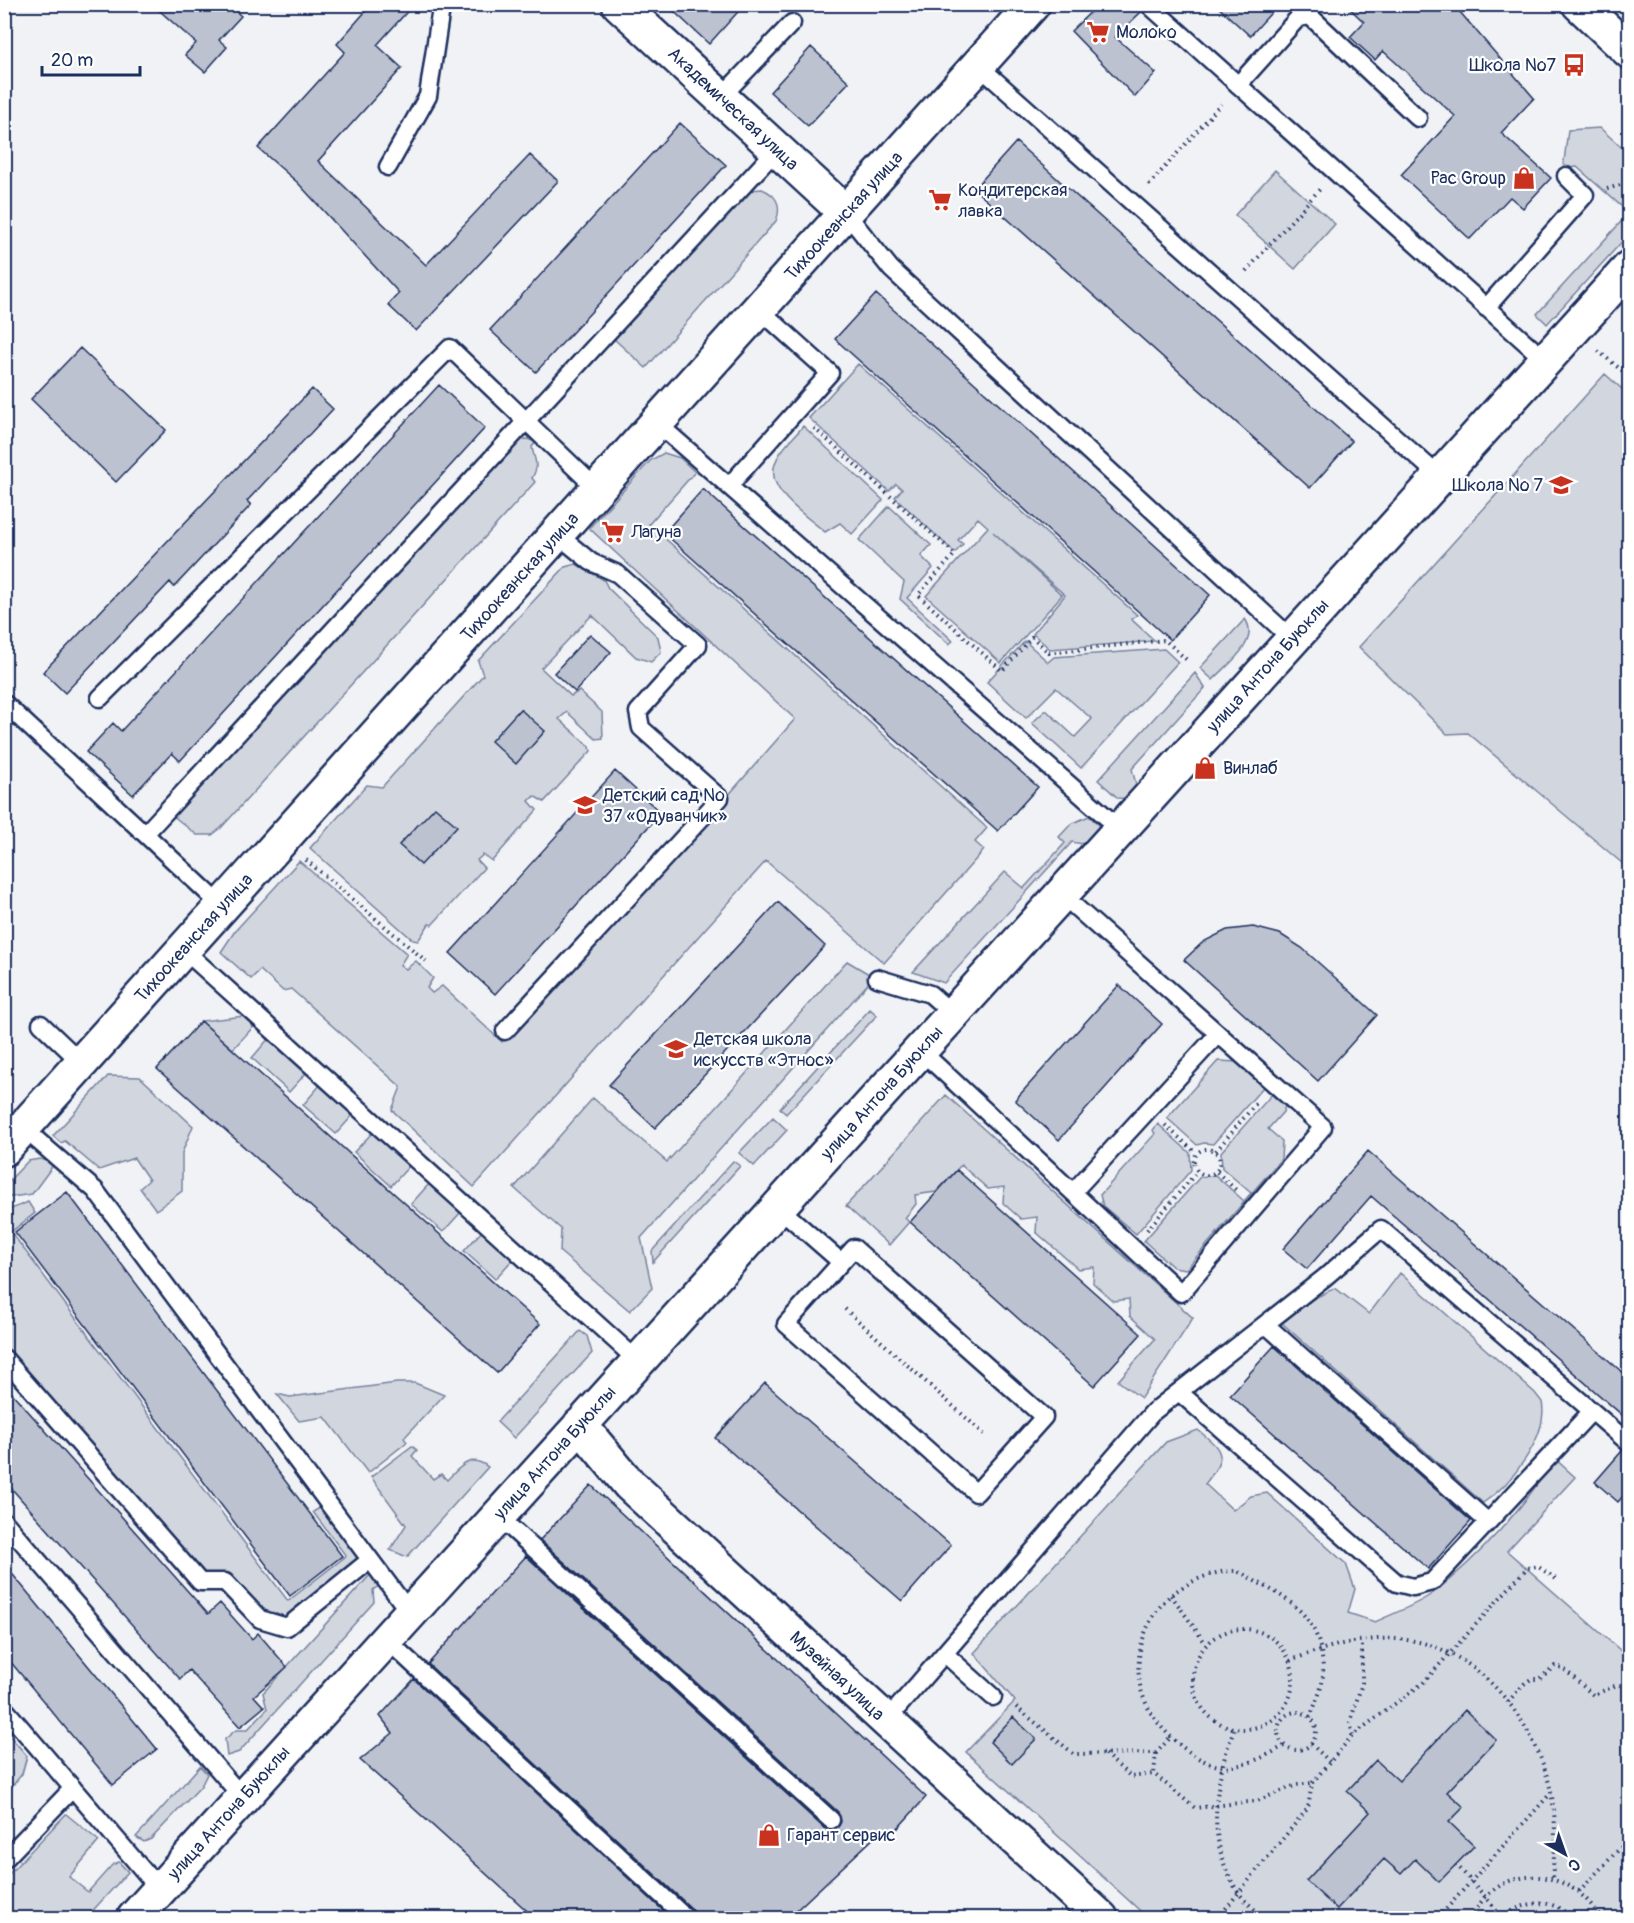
<svg xmlns="http://www.w3.org/2000/svg" width="1634" height="1923" font-family="Pangolin,sans-serif">
<style>
.green{fill:#d2d6df;stroke:#76829e;stroke-width:1.5}
.building{fill:#bcc2d0;stroke:#1b2f5e;stroke-width:1.5}
.lines{fill:none;stroke-linecap:round;stroke-linejoin:round}
.service-casing{stroke:#1b2f5e;stroke-width:21}
.minor-casing{stroke:#1b2f5e;stroke-width:38}
.tertiary-casing{stroke:#1b2f5e;stroke-width:38}
.primary-casing{stroke:#1b2f5e;stroke-width:38}
.path{stroke:#1b2f5e;stroke-width:4;stroke-dasharray:1.5 4.5;stroke-linecap:butt}
.service{stroke:#fff;stroke-width:16}
.minor{stroke:#fff;stroke-width:33}
.tertiary{stroke:#fff;stroke-width:33}
.primary{stroke:#fff;stroke-width:33}
.labels{text-anchor:middle;dominant-baseline:central;stroke-width:4.5;stroke-linejoin:round;paint-order:stroke}
.poi-label{font-size:18px;fill:#1b2f5e;stroke:#fff;text-anchor:start}
.street-label{font-size:18px;fill:#1b2f5e;stroke:#fff}
</style>
<rect width="100%" height="100%" fill="#f1f2f5"/>
<filter id="ink" filterUnits="userSpaceOnUse"><feTurbulence type="fractalNoise" baseFrequency=".0167" numOctaves="2"/><feDisplacementMap in="SourceGraphic" scale="12" xChannelSelector="R" yChannelSelector="G"/><feConvolveMatrix kernelMatrix="1 2 1 2 8 2 1 2 1" color-interpolation-filters="sRGB"/></filter>
<g filter="url(#ink)">
<path class="green" d="M1600,128L1629,154V213L1577,167L1563,169L1568,130Z
M1275,170L1335,224L1295,269L1235,215Z
M762,189C777,195 782,206 776,221L646,368L614,339L750,190Z
M1629,213V234L1547,324L1537,314Z
M858,364L1137,615L1131,619L1155,641L1050,649L1033,634L1065,595L993,532L1062,595L1001,663L926,596L988,527L978,518L958,540L963,544L955,553L895,497L902,489L896,484L889,491L809,418Z
M1605,374L1630,396L1627,459L1630,541L1626,545L1630,548L1629,869L1468,733L1447,734L1359,647Z
M803,426L883,500L852,534L840,523L825,532C808,517 765,491 775,464C779,450 794,438 803,426Z
M527,439L536,442L532,447C534,460 540,465 532,478L535,482L221,828L212,835H197L172,815L515,441Z
M664,453L680,458L695,472L649,524L987,828L975,842L984,850L884,963L766,861L474,1187L392,1110L401,1087L291,989L283,991L260,970L251,979L221,952L235,931L299,861L407,954L400,965L406,969L416,961L433,978L427,988L432,993L442,986L502,1042L719,806L795,719L589,528L651,460Z
M889,506L931,545L921,556L933,568L907,598L953,641L949,644L900,599L904,582L859,540Z
M576,564L604,580L608,588L658,637L661,652L651,662L636,657L592,615L541,668L571,696L579,691L602,712L603,738L596,739L567,712L559,719L590,747L591,751L544,802L534,796L529,801L537,810L492,861L483,855L477,860L484,868L432,925L429,924L418,941L413,940L310,848L367,785L382,787L483,675L478,661L565,567Z
M1245,619C1261,641 1227,665 1213,680L1200,668Z
M1025,641L1048,662L1054,657L1164,649L1178,662L1081,768L1032,723L1046,710L1075,737L1092,719L1056,688L1026,718L987,682Z
M1195,673L1205,688L1132,769L1138,792L1130,799L1118,798L1098,780Z
M1089,816L1098,824L1100,832L1088,845L1072,842L944,983L913,972L1005,872L1024,888L1065,843L1059,837L1071,824Z
M847,961L874,977L641,1238L652,1288L630,1311L560,1252L561,1229L514,1188L593,1098L667,1162Z
M870,1009L877,1015L786,1114L780,1108Z
M245,1016L255,1025L233,1049L201,1021Z
M269,1038L307,1072L289,1092L252,1058Z
M1218,1061L1238,1062L1264,1086L1213,1144L1204,1143L1197,1145L1167,1118Z
M108,1076L140,1077L193,1126L182,1153V1191L156,1210L140,1188L149,1180L134,1158L99,1170L65,1141L61,1143L53,1136Z
M321,1084L354,1114L336,1134L303,1105Z
M1273,1093L1285,1106L1283,1112L1268,1129L1282,1141L1281,1159L1186,1269L1173,1267L1144,1241L1200,1177L1215,1175L1244,1201L1251,1193L1222,1168L1221,1152Z
M946,1095L1193,1318L1141,1398L1118,1381L1155,1339L1130,1316L1129,1299L1113,1301L1093,1283L1094,1267L1078,1269L1036,1232L1037,1217L1021,1219L1003,1203L1004,1187L988,1189L961,1165L936,1192L915,1195L916,1204L905,1218L909,1222L889,1245L846,1206Z
M773,1117L787,1130L754,1166L739,1153Z
M1158,1124L1190,1153L1191,1170L1136,1234L1103,1206L1100,1195L1155,1134L1153,1130Z
M373,1132L410,1165L391,1186L354,1152Z
M40,1159L54,1164L32,1194L5,1198L4,1186L28,1161Z
M733,1161L740,1166L653,1262L652,1251Z
M429,1184L461,1212L443,1232L411,1204Z
M28,1202L35,1213L11,1232L288,1601L346,1556L313,1512L323,1506L362,1559L287,1621L264,1615L203,1576L5,1349L4,1212Z
M482,1231L513,1259L495,1279L464,1251Z
M1400,1273L1535,1393L1542,1402C1549,1437 1510,1485 1483,1503L1282,1323L1313,1299L1335,1288L1369,1314Z
M580,1331L587,1336L592,1353L514,1438L497,1422Z
M397,1383H415L444,1395L404,1438L407,1442L368,1473L325,1417L299,1421L277,1394L290,1397Z
M1198,1430C1225,1452 1227,1456 1205,1484L1233,1510L1251,1496L1267,1493L1346,1564L1355,1589L1348,1613L1375,1622C1394,1613 1417,1605 1433,1593C1477,1559 1526,1506 1554,1458L1575,1477L1507,1551L1629,1658V1918H1148L966,1752L1015,1701L974,1653L1166,1442Z
M412,1446L417,1450L412,1456L433,1479L441,1474L447,1480C460,1467 470,1453 488,1467L407,1557L390,1550L406,1525L371,1477Z
M371,1574L380,1585L373,1590L374,1602L239,1752L227,1756L225,1739L236,1730H247L267,1709L263,1693Z
M4,1729L27,1756L22,1774L5,1795Z
M200,1766L207,1774L201,1786L151,1839L144,1842L136,1837Z
M66,1814L99,1841L69,1877L88,1892L112,1865L119,1862L128,1872L86,1918H5V1878Z"/>
<path class="building" d="M152,4H228L241,16L219,40L227,47L205,72L185,55L196,43Z
M372,4H414L377,45L402,68L318,161L426,265L530,155L558,181L416,331L388,305L399,293L298,183L258,148L345,52L337,44Z
M666,4H745L709,44Z
M1099,4H1138L1141,12L1115,37L1156,73L1135,97L1071,31Z
M1215,4H1279L1250,36Z
M1345,4H1453L1534,98L1501,133L1551,178L1523,208L1510,197L1470,239L1401,175L1455,116L1383,51L1375,60L1350,37L1364,22Z
M811,47L849,82L808,126L770,92Z
M680,123L726,165L536,372L490,330Z
M1016,142L1352,441L1310,488L974,189Z
M876,294L1210,595L1170,640L835,339Z
M80,348L166,430L116,482L31,399Z
M439,385L485,428L180,761L172,753L133,795L86,752L113,723L121,731Z
M312,389L333,409L247,501L251,505L174,587L170,582L65,693L43,672Z
M703,489L1038,787L998,831L664,533Z
M590,634L611,652L575,692L554,673Z
M520,709L545,731L516,764L491,741Z
M615,771L661,813L495,994L450,953Z
M435,807L457,826L421,865L399,845Z
M778,902L825,946L655,1128L609,1085Z
M1253,927L1280,934L1302,948L1377,1015L1318,1081L1184,960L1203,942L1227,930Z
M1119,985L1162,1024L1059,1140L1015,1100Z
M201,1021L540,1324L497,1373L157,1069Z
M1368,1151L1629,1378V1421L1371,1196L1307,1269L1283,1249Z
M957,1170L1141,1334L1094,1386L910,1222Z
M67,1192L342,1556L290,1596L15,1232Z
M1274,1346L1471,1521L1428,1569L1230,1395Z
M765,1383L951,1545L902,1601L715,1438Z
M4,1384L208,1614L220,1603L252,1639L258,1633L287,1667L254,1696L264,1707L240,1727L189,1670L180,1679L4,1480Z
M1622,1451L1629,1454V1489L1618,1502L1595,1482Z
M591,1485L926,1797L897,1829L876,1836L788,1918H696L693,1910L428,1664L526,1556L824,1828L829,1830L838,1827L841,1822L838,1812L540,1540Z
M4,1564L157,1749L113,1785L4,1654Z
M414,1679L671,1918H535L360,1760L393,1733L380,1716Z
M1465,1710L1496,1740L1447,1792L1464,1807L1449,1822L1474,1846L1439,1882L1415,1859L1401,1874L1384,1859L1337,1909L1306,1881L1370,1812L1347,1791L1376,1760L1399,1781Z
M1013,1717L1036,1739L1012,1764L990,1742Z"/>
<g class="lines">
<g class="service-casing">
<path id="service" d="M1148,4L1545,360
M979,66L1440,477
M1238,85L1298,18L1310,16L1418,118
M721,97L792,23
M388,167L428,96L441,8L444,4
M846,213L891,269L1292,639
M1486,308L1585,195L1566,176
M658,424L1120,829
M729,486L830,373L760,310
M100,698L450,348L598,490
M4,703L145,834
M223,907L145,834L777,149
M184,950L638,1361
M877,978L930,994L953,1014
M41,1024L82,1063
M505,1031L720,798L641,728L638,712L698,645L618,574L591,562L558,535
M920,1050L1181,1293L1323,1127L1061,894
M23,1128L95,1190L410,1613
M1073,1192L1218,1034
M778,1207L841,1262
M854,1248L1044,1417L976,1493L786,1324Z
M1265,1324L1487,1521
M4,1358L200,1582H225L260,1619L287,1627L370,1560
M1179,1392L1397,1583L1413,1587L1432,1582L1592,1411
M498,1516L831,1820
M4,1521L243,1798
M386,1639L686,1918
M945,1654L993,1697
M4,1708L160,1890
M886,1721L1153,1412L1324,1278L1381,1229L1630,1444
M4,1860L73,1788"/>
</g>
<g class="minor-casing">
<path id="minor" d="M619,4L846,213
M580,1425L629,1484L1101,1918
M134,1918L1630,267"/>
</g>
<g class="tertiary-casing">
<path id="tertiary" d="M4,1149L1033,4"/>
</g>
<g class="primary-casing">
<path id="primary" d="M1579,4L1630,52"/>
</g>
<path class="path" d="M1149,185L1221,104
M1607,189L1630,182
M1246,271L1320,189
M1598,351L1630,377
M814,428L955,554L918,595L1002,671L1032,637L1049,653L1165,640L1189,662
M306,860L426,961
M1165,1125L1196,1153
M1194 1162a13 13 0 1 1 26 0a13 13 0 1 1-26 0Z
M1216,1151L1258,1101
M1217,1172L1236,1190
M1147,1230L1197,1172
M845,1309L984,1434
M1171,1595L1206,1644
M1193 1679a50 50 0 1 1 100 0a50 50 0 1 1-100 0Z
M1290,1661C1330,1644 1380,1632 1423,1643C1489,1661 1537,1727 1551,1792C1557,1820 1555,1849 1552,1878
M1508,1702L1524,1684L1531,1679H1539L1555,1666L1563,1668L1593,1695L1617,1685L1630,1687
M1016,1707L1074,1754L1156,1753L1171,1737
M1278 1731a19 19 0 1 1 38 0a19 19 0 1 1-38 0Z
M1234,1729C1214,1783 1205,1841 1238,1892C1245,1902 1256,1910 1264,1918
M1353,1735L1350,1723L1362,1683V1642
M1311,1744L1330,1762
M1284,1746C1266,1756 1242,1769 1220,1766C1205,1764 1191,1754 1180,1745C1166,1733 1153,1720 1146,1703C1129,1668 1142,1620 1171,1595C1187,1582 1214,1570 1235,1571C1242,1572 1252,1580 1259,1583C1297,1603 1321,1622 1323,1669C1324,1686 1316,1702 1310,1717
M1156,1753L1154,1774L1195,1808L1257,1801L1296,1785L1312,1783
M1105,1754L1131,1777L1154,1774
M1456,1864L1503,1917
M1579,1891L1630,1838
M1218,1918L1308,1808L1312,1783L1353,1735L1423,1683L1527,1568L1537,1566L1559,1581
M1438,1918L1551,1793
M1471,1918C1475,1912 1479,1904 1484,1899C1519,1860 1578,1876 1600,1918
M1502,1918C1521,1902 1553,1895 1570,1918"/>
<use href="#service" class="service"/>
<use href="#minor" class="minor"/>
<use href="#tertiary" class="tertiary"/>
<use href="#primary" class="primary"/>
</g>
</g>
<defs>
<g id="supermarket-bare" transform="scale(1.8)"><path d="M-6-5.5h2.5l.6 2H6L4.5 2H-2.5L-4.4-4H-6ZM-1.5 3.2a1.3 1.3 0 1 0 .1 0ZM3 3.2a1.3 1.3 0 1 0 .1 0Z" fill="#c8321e" stroke="#fff" stroke-width="2.5" paint-order="stroke"/></g>
<g id="bus-bare" transform="scale(1.8)"><path d="M-5-6H5V4H4V6H2V4H-2V6H-4V4H-5ZM-3.5-4V0h7V-4ZM-3.5 1.2v1.5H-2V1.2ZM2 1.2v1.5H3.5V1.2Z" fill="#c8321e" stroke="#fff" stroke-width="2.5" paint-order="stroke"/></g>
<g id="shop-bare" transform="scale(1.8)"><path d="M-5-2.5h2.3a2.7 3.5 0 0 1 5.4 0H5L5.5 6h-11ZM-1.5-2.5h3a1.5 2.3 0 0 0-3 0Z" fill="#c8321e" stroke="#fff" stroke-width="2.5" paint-order="stroke"/></g>
<g id="school-bare" transform="scale(1.8)"><path d="M0-5L7-2L0 1L-7-2ZM-4 1L0 2.5L4 1V4Q0 6-4 4Z" fill="#c8321e" stroke="#fff" stroke-width="2.5" paint-order="stroke"/></g>
</defs>
<g fill-rule="evenodd">
<use href="#supermarket-bare" x="1098" y="32"/>
<use href="#bus-bare" x="1574" y="65"/>
<use href="#shop-bare" x="1524" y="178"/>
<use href="#supermarket-bare" x="940" y="200"/>
<use href="#school-bare" x="1561" y="485"/>
<use href="#supermarket-bare" x="613" y="532"/>
<use href="#shop-bare" x="1205" y="768"/>
<use href="#school-bare" x="585" y="805"/>
<use href="#school-bare" x="676" y="1049"/>
<use href="#shop-bare" x="769" y="1835"/>
</g>
<g class="labels">
<g class="poi-label">
<text x="1116" y="32">Молоко</text>
<text x="1556" y="65" text-anchor="end">Школа №7</text>
<text x="1506" y="178" text-anchor="end">Pac Group</text>
<text x="958" y="190">Кондитерская<tspan x="958" dy="21">лавка</tspan></text>
<text x="1543" y="485" text-anchor="end">Школа № 7</text>
<text x="631" y="532">Лагуна</text>
<text x="1223" y="768">Винлаб</text>
<text x="603" y="795">Детский сад №<tspan x="603" dy="21">37 «Одуванчик»</tspan></text>
<text x="694" y="1039">Детская школа<tspan x="694" dy="21">искусств «Этнос»</tspan></text>
<text x="787" y="1835">Гарант сервис</text>
</g>
<g class="street-label">
<text transform="translate(733 109) rotate(43)">Академическая улица</text>
<text transform="translate(844 216) rotate(-48)">Тихоокеанская улица</text>
<text transform="translate(520 577) rotate(-48)">Тихоокеанская улица</text>
<text transform="translate(1268 666) rotate(-48)">улица Антона Буюклы</text>
<text transform="translate(194 938) rotate(-48)">Тихоокеанская улица</text>
<text transform="translate(882 1093) rotate(-48)">улица Антона Буюклы</text>
<text transform="translate(555 1453) rotate(-48)">улица Антона Буюклы</text>
<text transform="translate(837 1676) rotate(43)">Музейная улица</text>
<text transform="translate(229 1813) rotate(-48)">улица Антона Буюклы</text>
</g>
</g>
<rect width="1634" height="1923" fill="none" stroke="#fff" stroke-width="24"/>
<rect x="12" y="12" width="1610" height="1899" fill="none" stroke="#1b2f5e" stroke-width="2" filter="url(#ink)"/>
<g transform="translate(1565 1854) rotate(140)" stroke="#ffffff" stroke-width="4.5" paint-order="stroke">
<path d="M0-4.5L10 22L0 15L-10 22Z" fill="#1b2f5e"/>
<text y="-9" font-size="16" font-weight="bold" text-anchor="middle" fill="#1b2f5e">С</text>
</g>
<path d="M42 66v9h98v-9" fill="none" stroke="#1b2f5e" stroke-width="3"/>
<text x="51" y="66" font-size="18" fill="#1b2f5e" stroke="#ffffff" stroke-width="4.5" paint-order="stroke">20 m</text>
</svg>
